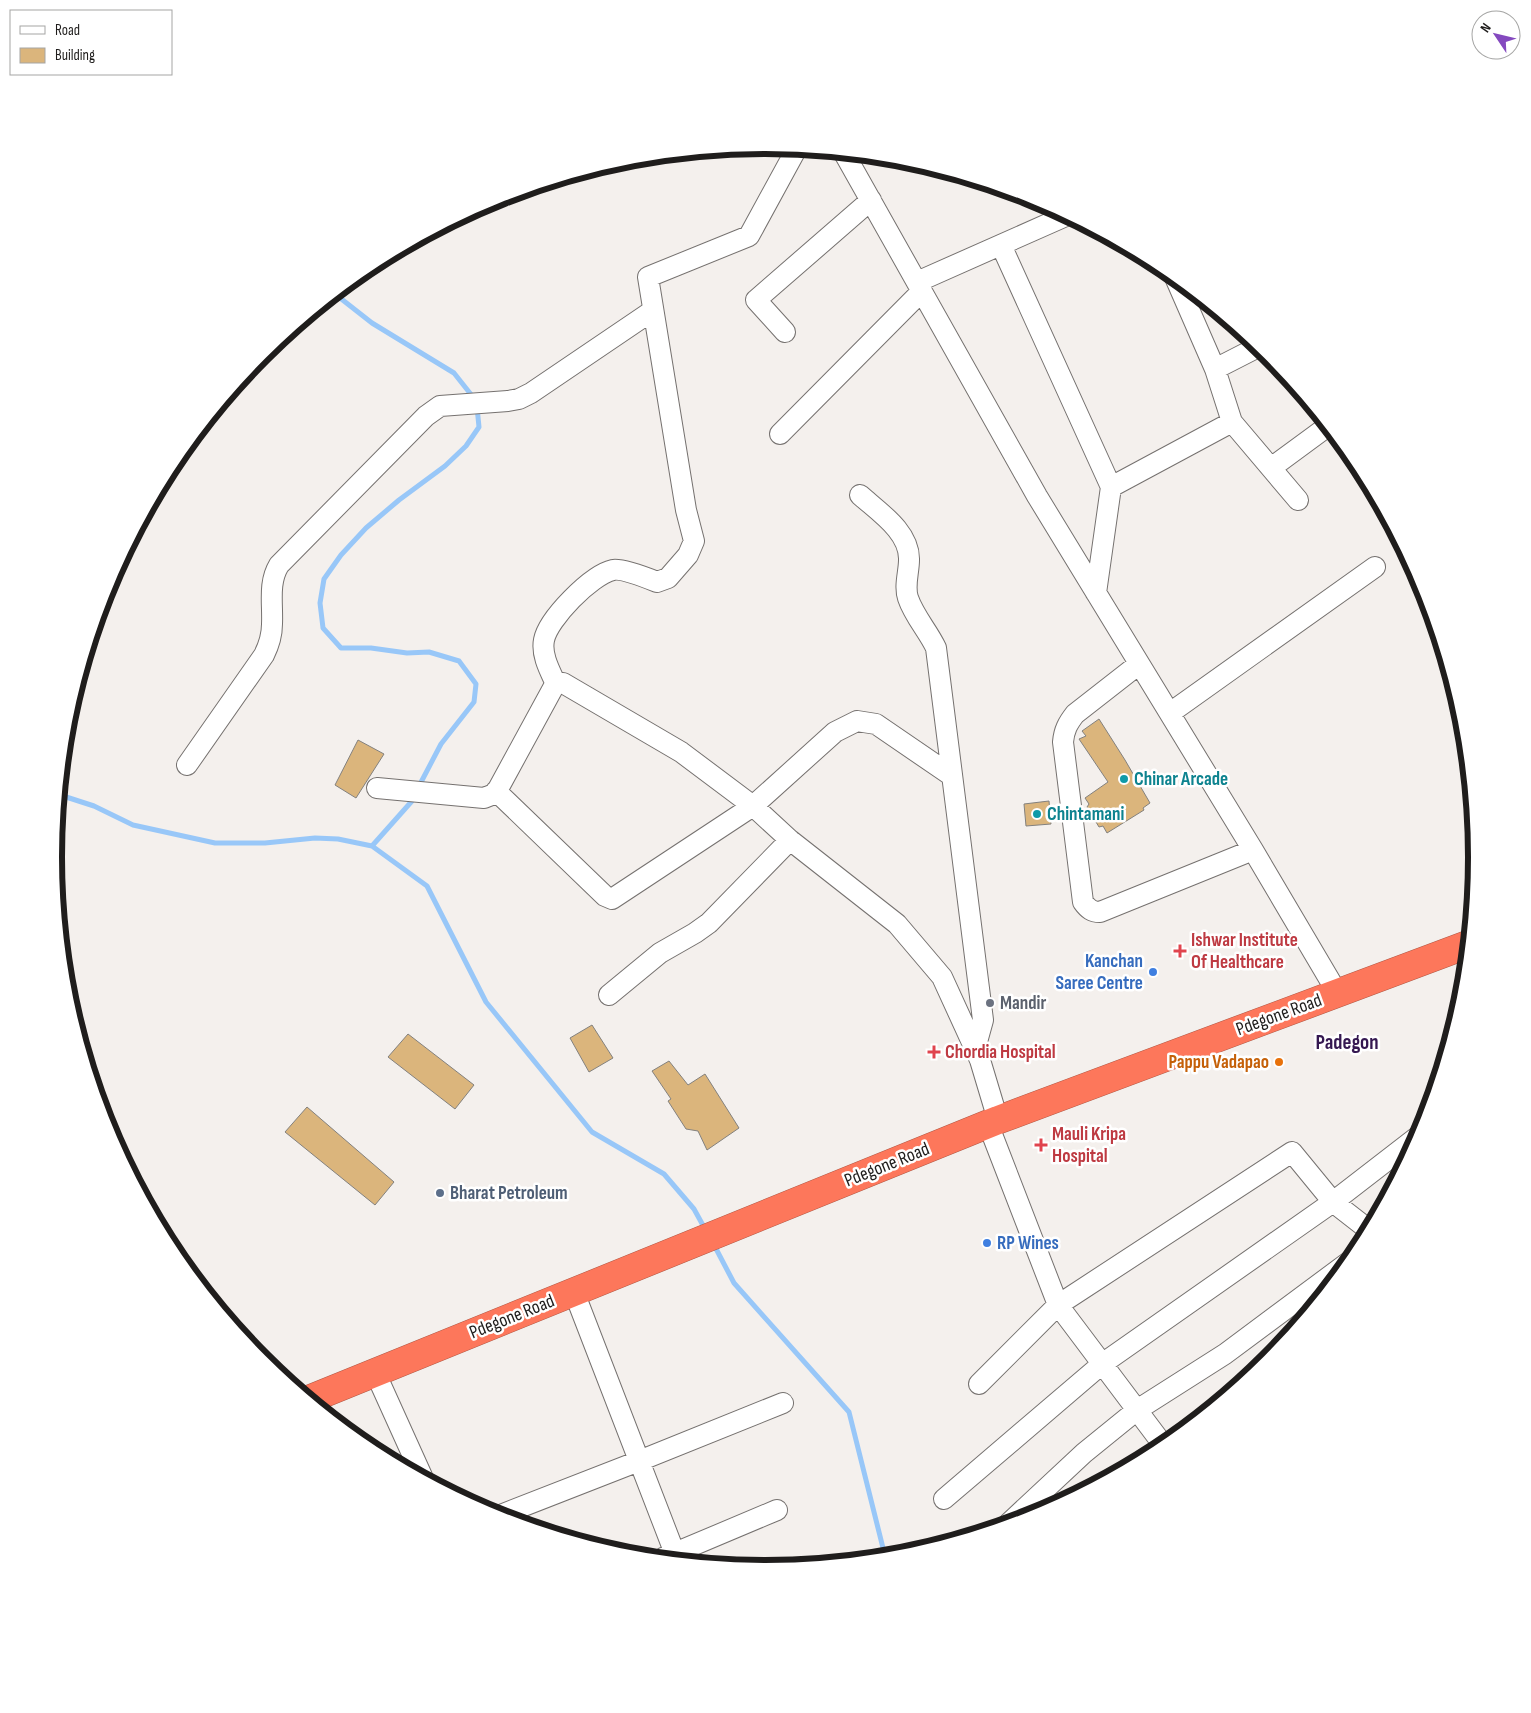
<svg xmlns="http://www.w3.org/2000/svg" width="1531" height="1713" font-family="'Sofia Sans Condensed',sans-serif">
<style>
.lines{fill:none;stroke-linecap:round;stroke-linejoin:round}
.stream{stroke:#98c7f8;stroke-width:5}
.building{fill:#dbb57c;stroke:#83817e}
.minor-casing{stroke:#75716f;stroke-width:22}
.highway-casing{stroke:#af5845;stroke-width:29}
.minor{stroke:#fff;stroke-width:20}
.highway{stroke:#fd775b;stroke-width:28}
.culture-dot{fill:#0f9aa8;stroke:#fff;stroke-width:2}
.health-dot{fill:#e0444e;stroke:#fff;stroke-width:2}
.shop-dot{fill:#3f7fe0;stroke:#fff;stroke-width:2}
.worship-dot{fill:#6b7280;stroke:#fff;stroke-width:2}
.food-dot{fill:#e8710a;stroke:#fff;stroke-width:2}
.service-dot{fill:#5c6f8a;stroke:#fff;stroke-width:2}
.labels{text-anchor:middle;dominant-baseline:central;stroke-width:5;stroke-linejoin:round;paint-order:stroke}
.culture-label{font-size:19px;font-weight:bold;fill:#0d838f;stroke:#fff;text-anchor:start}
.health-label{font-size:19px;font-weight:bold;fill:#be3a42;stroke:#fff;text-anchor:start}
.shop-label{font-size:19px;font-weight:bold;fill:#366cbe;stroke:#fff;text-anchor:end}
.worship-label{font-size:19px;font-weight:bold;fill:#5b616d;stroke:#fff;text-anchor:start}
.street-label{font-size:19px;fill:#1f1d1c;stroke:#fff}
.food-label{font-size:19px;font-weight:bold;fill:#c56008;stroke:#fff;text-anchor:end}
.service-label{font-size:19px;font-weight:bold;fill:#4e5e75;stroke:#fff;text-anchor:start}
.quarter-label{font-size:21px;font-weight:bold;fill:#351851;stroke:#fff}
.rim{fill:none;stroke:#1f1d1c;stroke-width:6}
</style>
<rect width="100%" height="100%" fill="#f4f0ed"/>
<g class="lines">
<path class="stream" d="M335,294L372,323L454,373L473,397
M418,788L441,744L474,702L476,684L459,661L429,652L407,653L371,648H341L323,628L320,603L324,579L341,555L366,528L399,500L445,466L466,446L479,427L477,407
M60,795L94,806L133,825L215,843H265L315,838L338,839L372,846L427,886L486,1002L592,1132L664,1174L694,1209L705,1229
M372,846L412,801L415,795
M713,1243L734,1283L849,1412L885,1556"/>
</g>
<path class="building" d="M1099,719L1125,760L1150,803L1143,808L1144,810L1107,833L1103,826L1099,827L1087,807L1089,804L1085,798L1108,782L1079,739L1086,736L1082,731Z
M358,740L384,754L356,798L335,785Z
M1049,801L1051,824L1026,826L1024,804Z
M592,1025L613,1058L589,1072L570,1038Z
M408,1034L474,1085L455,1109L388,1057Z
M669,1061L688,1085L705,1074L739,1128L707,1150L698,1131L686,1129L668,1101L671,1099L652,1071Z
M307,1107L394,1182L375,1205L285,1132Z"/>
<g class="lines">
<g class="minor-casing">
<path id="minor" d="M844,153L1037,496L1253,850L1338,994
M1001,245L1111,487
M1174,275L1215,369
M917,282L1068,215
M785,332L756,300L871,200
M1232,422L1298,500
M780,434L922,291
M1271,468L1328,426
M860,495C879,512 910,532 909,560C909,572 904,586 908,598C914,616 928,631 936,648L983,1020L975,1049
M1096,593L1111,487L1232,422L1215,369L1260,346
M1139,664L1075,714C1068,723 1064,730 1063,742L1083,902C1088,909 1092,912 1100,912L1253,850
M556,684C550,671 541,655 544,640C548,619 591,575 613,570C622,568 647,578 657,582L668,578L688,555L694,541L686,510L648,277L749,236L797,148
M1170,713L1375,567
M187,765L264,655C269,645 272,635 272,624C273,604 268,583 279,565L426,416L440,406L508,401L519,399L531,393L652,311
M377,788L484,798L494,794L498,789L553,688L556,684L563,683L681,752L753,806L790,840L897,924L942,977L980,1060L998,1120
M496,791L605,896L612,899L753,806L835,732L857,721L876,724L952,776
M609,995L660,953L695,933L709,923L790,840
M988,1124L1058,1305L1164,1446
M574,1292L677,1559
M375,1372L422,1476
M979,1384L1058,1305L1292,1152L1333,1202L1369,1230
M944,1499L1102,1364L1333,1202L1421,1134
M498,1516L639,1461L783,1403
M1009,1523L1084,1453L1137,1410L1225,1354L1350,1261
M663,1558L777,1510"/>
</g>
<g class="highway-casing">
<path id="highway" d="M310,1399L998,1120L1469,944"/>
</g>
<use href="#minor" class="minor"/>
<use href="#highway" class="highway"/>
</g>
<g class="culture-dot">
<circle cx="1124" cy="779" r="5"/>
<circle cx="1037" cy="814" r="5"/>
</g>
<g class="health-dot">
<path d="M1177.5 943.5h5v5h5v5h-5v5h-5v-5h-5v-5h5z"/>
<path d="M931.5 1044.5h5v5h5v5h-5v5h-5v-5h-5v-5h5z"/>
<path d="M1038.5 1137.5h5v5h5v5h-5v5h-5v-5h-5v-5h5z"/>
</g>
<g class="shop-dot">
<circle cx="1153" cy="972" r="5"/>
<circle cx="987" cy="1243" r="5"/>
</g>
<circle class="worship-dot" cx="990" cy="1003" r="5"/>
<circle class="food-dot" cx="1279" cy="1062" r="5"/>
<circle class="service-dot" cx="440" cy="1193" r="5"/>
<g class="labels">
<g class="culture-label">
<text x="1134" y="779">Chinar Arcade</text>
<text x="1047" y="814">Chintamani</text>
</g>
<g class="health-label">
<text x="1191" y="940">Ishwar Institute<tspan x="1191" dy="22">Of Healthcare</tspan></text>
<text x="945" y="1052">Chordia Hospital</text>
<text x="1052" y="1134">Mauli Kripa<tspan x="1052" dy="22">Hospital</tspan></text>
</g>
<g class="shop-label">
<text x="1143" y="961">Kanchan<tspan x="1143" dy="22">Saree Centre</tspan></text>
<text x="997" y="1243" text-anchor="start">RP Wines</text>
</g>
<g class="worship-label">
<text x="1000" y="1003">Mandir</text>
</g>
<g class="street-label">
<text transform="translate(1279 1015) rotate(-20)">Pdegone Road</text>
<text transform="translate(887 1165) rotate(-22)">Pdegone Road</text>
<text transform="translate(512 1317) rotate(-22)">Pdegone Road</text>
</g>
<g class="food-label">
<text x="1269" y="1062">Pappu Vadapao</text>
</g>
<g class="service-label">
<text x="450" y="1193">Bharat Petroleum</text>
</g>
<g class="quarter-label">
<text x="1347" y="1042">Padegon</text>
</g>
</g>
<path d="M0 0H1531V1713H0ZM62 857a703 703 0 1 1 1406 0a703 703 0 1 1-1406 0Z" fill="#fff" fill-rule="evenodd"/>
<path class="rim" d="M62 857a703 703 0 1 1 1406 0a703 703 0 1 1-1406 0Z"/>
<rect x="10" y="10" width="162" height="65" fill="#ffffff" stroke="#a5a5a4"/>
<rect x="20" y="26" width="25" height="8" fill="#ffffff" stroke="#a5a5a4"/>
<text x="55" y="35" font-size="15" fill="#1f1d1c">Road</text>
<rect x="20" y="48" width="25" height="15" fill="#dbb57c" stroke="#a5a5a4"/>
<text x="55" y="60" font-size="15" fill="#1f1d1c">Building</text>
<g transform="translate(1496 35) rotate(305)"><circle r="24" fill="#ffffff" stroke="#a5a5a4"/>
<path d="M0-4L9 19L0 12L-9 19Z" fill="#8449bf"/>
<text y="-8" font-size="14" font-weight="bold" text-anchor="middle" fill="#1f1d1c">N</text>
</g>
</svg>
